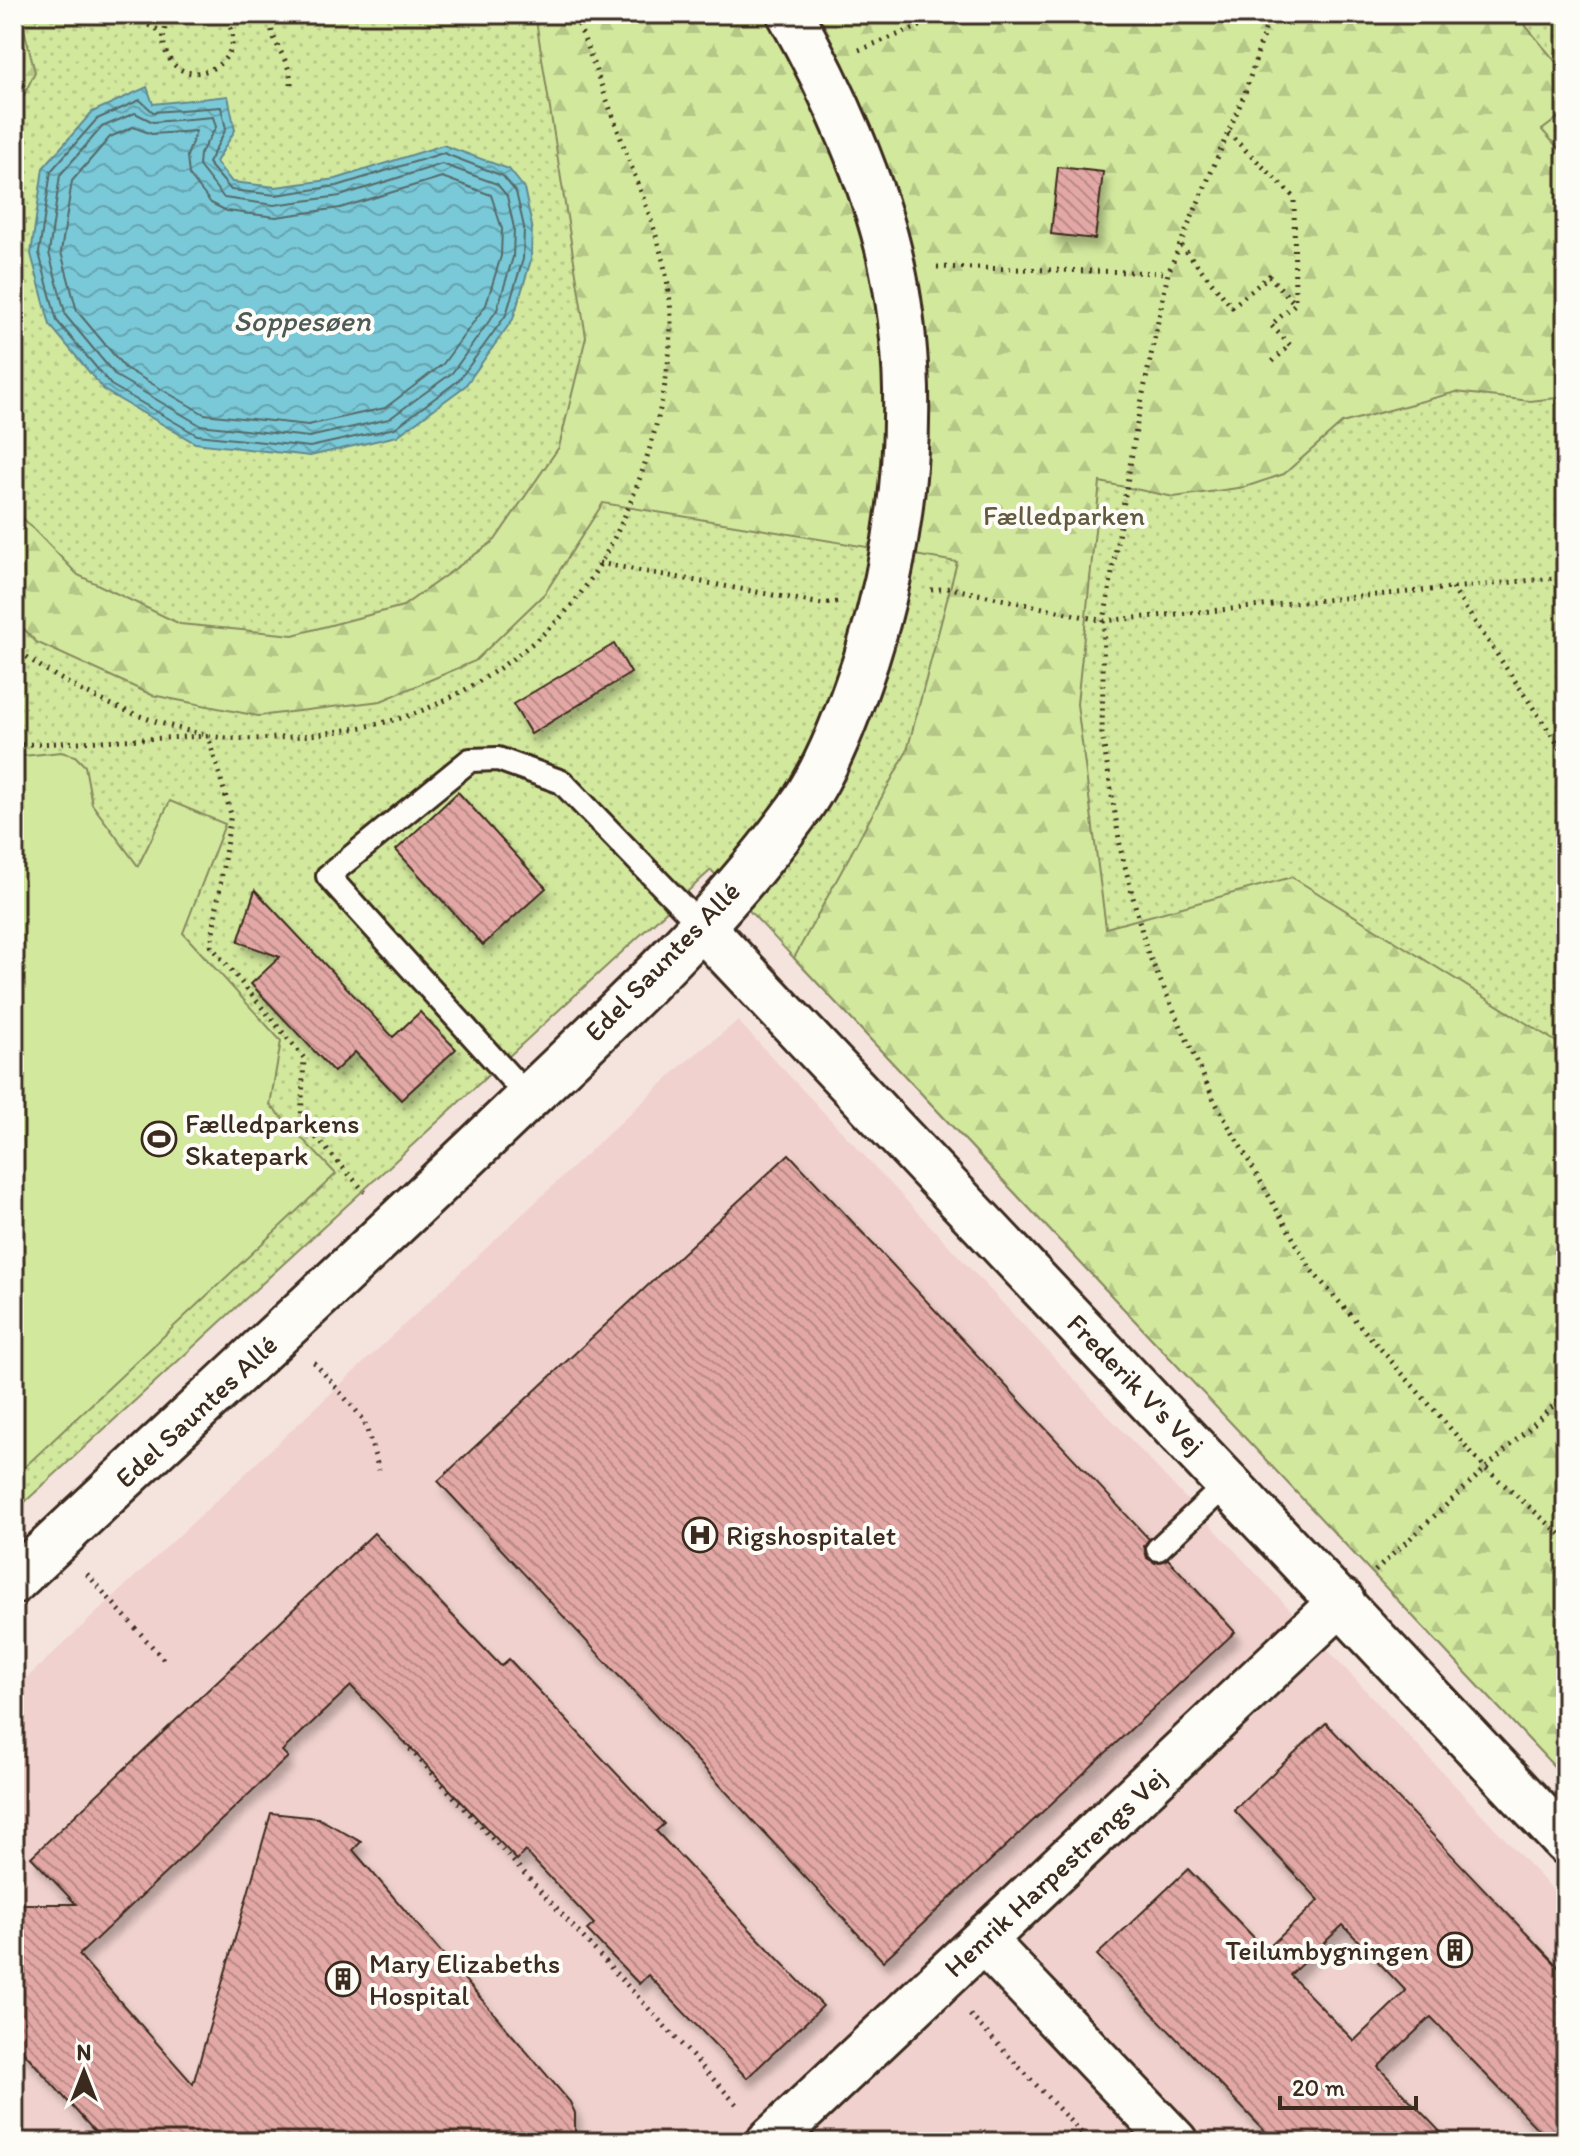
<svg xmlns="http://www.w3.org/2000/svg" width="1580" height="2156" font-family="Itim,sans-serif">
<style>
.built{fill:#f0d1cd}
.grass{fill:url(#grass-dots);stroke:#86895e;stroke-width:2}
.forest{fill:url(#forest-firs);stroke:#86895e;stroke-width:2}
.garden{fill:#d2e89d;stroke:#86895e;stroke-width:2}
.water{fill:url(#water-waves);stroke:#61898e;stroke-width:2}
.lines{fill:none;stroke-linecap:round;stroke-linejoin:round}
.shore{stroke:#546a68;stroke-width:2}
.building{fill:url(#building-back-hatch);stroke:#3b2a1e;stroke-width:2;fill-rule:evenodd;filter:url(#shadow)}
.service-casing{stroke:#3b2a1e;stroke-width:28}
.minor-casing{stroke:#3b2a1e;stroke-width:50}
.path{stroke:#3b2a1e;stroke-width:5;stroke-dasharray:2 6;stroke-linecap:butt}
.service{stroke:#fdfcf7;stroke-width:22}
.minor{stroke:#fdfcf7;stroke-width:44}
.labels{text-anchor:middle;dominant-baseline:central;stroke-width:8;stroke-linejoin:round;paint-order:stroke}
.park-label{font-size:28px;fill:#615a3e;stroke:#fdfcf7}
.street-label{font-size:28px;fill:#3b2a1e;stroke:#fdfcf7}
.poi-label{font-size:28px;fill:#3b2a1e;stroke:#fdfcf7;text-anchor:start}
.water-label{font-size:30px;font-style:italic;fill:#4e5a56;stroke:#fdfcf7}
</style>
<defs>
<pattern id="grass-dots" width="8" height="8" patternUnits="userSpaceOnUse" patternTransform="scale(2)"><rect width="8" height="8" fill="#d2e89d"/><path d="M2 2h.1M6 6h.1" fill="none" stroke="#b5c787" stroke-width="1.8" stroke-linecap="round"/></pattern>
<pattern id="forest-firs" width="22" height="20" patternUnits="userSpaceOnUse" patternTransform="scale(2)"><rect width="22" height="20" fill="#d2e89d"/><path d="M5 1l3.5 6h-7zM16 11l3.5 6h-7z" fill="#b5c787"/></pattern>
<pattern id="water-waves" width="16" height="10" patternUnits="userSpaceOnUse" patternTransform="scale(2)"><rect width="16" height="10" fill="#7ac9d8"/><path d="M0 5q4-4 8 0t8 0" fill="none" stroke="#65a3af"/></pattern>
<pattern id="building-back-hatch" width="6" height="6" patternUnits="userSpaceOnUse" patternTransform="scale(2)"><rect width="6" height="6" fill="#e3a8a5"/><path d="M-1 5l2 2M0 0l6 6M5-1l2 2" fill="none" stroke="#b98986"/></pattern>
<filter id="shadow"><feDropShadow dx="5" dy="9" stdDeviation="4" flood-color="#0004"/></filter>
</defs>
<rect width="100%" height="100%" fill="#f5e3de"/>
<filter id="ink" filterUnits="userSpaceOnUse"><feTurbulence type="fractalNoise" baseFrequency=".0125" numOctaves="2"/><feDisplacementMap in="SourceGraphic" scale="16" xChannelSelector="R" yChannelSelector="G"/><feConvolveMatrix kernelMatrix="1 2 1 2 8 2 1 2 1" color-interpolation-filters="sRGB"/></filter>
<g filter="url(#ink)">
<path class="built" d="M738,1021L1566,1904V2142H14V1690L682,1065Z"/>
<path class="grass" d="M14,14H1566V1779L711,870L14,1512Z"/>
<path class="forest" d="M14,14H20L35,72L14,116Z
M535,14H1516L1566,74V112L1542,130L1566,157V397L1530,401L1456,392L1342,423L1284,474L1245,487L1174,497L1100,482L1077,704L1106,928L1292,877L1566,1048V1779L794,958L907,751L957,562L603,503L545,593L475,661L381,701L258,716L152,695L36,642L14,618V509L78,575L180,624L293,635L403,606L495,540L559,447L586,337Z"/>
<path class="garden" d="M61,752L75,756L85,766L92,804L138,866L170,801L225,824L183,933L281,1041L270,1105L336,1174L14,1477V757Z"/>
<path class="water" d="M147,87L153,104L228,96L235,130L216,162L232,182L276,187L336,179L443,145L509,169L524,188L532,226L531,260L513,319L465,386L397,436L310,456L195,443L105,391L50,325L31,254L43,168L92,112Z"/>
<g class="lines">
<path class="shore" d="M140,100L153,112L221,107L226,129L208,163L231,190L276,195L337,186L443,153L503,176L516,192L524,227L523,259L506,315L459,380L395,428L310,447L197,435L111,385L57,321L39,253L51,171L97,119Z
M135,113L153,122L213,117L216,127L200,154L199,166L224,198L274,205L340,196L442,164L497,184L507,196L514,228L513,257L497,310L452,373L389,419L309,437L200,425L116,376L66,316L49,253L60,175L102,127Z
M133,127L152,134L196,131L187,156L189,175L211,203L227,211L276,217L340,208L442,177L491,195L502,229L501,256L486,305L443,364L385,408L308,425L204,414L125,368L77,311L61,252L72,181L110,137Z"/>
</g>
<path class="building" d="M1058,167L1103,172L1095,239L1051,234Z
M614,644L631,673L531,734L513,704Z
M458,792L546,888L483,945L396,850Z
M255,890L393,1037L420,1012L456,1049L401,1100L355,1052L334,1072L251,984L280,957L238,942Z
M789,1154L1149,1539L1144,1546L1147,1558L1155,1563L1168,1559L1235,1632L883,1961L438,1481Z
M374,1533L501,1666L509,1659L664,1824L656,1831L823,2006L747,2078L648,1975L639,1984L587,1930L594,1924L525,1851L517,1860L351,1686L282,1751L288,1757L79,1955L193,2084L271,1813L318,1818L361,1842L353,1850L570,2102L575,2113V2142H104L14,2041V1904H76L31,1857Z
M1326,1723L1566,1975V2142H1550L1431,2017L1378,2067L1450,2142H1275L1097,1955L1188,1869L1266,1950L1319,1900L1234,1810ZM1343,1925L1406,1991L1354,2041L1290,1975Z"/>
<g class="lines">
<g class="service-casing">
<path id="service" d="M528,1097L328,876L470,760L498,759L562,782L703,928
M1158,1549L1229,1482"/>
</g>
<g class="minor-casing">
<path id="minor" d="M703,928L1566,1842
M14,1581C172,1432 333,1285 490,1134C597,1031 710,931 798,810C828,769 850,708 866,660C906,534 919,396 892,266C875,183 831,87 790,14
M983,1940L1175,2142
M769,2142L1342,1601"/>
</g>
<path class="path" d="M137,14L150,26L163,32
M173,14C165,25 161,35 165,49C181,101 261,58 222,14
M271,14C267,42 291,57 291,84
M1270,14L1245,93L1168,273L1138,418L1104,621L1102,734L1121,851L1147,951L1215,1102L1312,1271L1486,1469L1566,1539
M1555,14L1566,21
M859,50L951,14
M1228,133L1294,197L1295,304
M1181,245L1232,307L1269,276L1295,304L1271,325L1290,345L1272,362
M937,267L1168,273
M599,563L822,604L838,602
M1452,588L1566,756
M931,590L950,588L1104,621L1566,577
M14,647C67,690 138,720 205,735C255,746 368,731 416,713C466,694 518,659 557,621C623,555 670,416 671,323C671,265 647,208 627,155C610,108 592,61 575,14
M14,745L208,736L231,814L211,946L304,1058L301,1121L365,1192
M314,1362L364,1420L379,1470
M1375,1571L1566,1394
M87,1574L166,1662
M410,1749L739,2107
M970,2015L1090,2142"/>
<use href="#service" class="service"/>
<use href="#minor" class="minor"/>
</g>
</g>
<defs>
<g id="stadium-ring" transform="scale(1.8)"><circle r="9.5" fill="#fdfcf7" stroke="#3b2a1e" stroke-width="1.5"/><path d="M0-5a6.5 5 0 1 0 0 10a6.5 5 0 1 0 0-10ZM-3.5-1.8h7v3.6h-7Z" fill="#3b2a1e"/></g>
<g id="hospital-ring" transform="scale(1.8)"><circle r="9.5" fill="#fdfcf7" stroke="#3b2a1e" stroke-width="1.5"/><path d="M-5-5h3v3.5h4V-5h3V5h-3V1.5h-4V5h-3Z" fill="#3b2a1e"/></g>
<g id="building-ring" transform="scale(1.8)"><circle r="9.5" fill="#fdfcf7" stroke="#3b2a1e" stroke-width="1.5"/><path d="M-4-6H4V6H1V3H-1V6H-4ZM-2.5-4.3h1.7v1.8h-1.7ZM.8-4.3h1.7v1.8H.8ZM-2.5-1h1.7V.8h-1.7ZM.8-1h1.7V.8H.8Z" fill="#3b2a1e"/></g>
</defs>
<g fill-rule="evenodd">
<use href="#stadium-ring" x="159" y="1139"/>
<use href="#hospital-ring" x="700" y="1535"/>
<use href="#building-ring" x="1455" y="1950"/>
<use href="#building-ring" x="343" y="1979"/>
</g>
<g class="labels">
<g class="park-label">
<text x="1064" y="515">Fælledparken</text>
</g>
<g class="street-label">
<text transform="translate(662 961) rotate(-46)">Edel Sauntes Allé</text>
<text transform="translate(1136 1384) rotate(46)">Frederik V's Vej</text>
<text transform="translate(196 1411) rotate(-43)">Edel Sauntes Allé</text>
<text transform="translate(1055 1872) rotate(-43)">Henrik Harpestrengs Vej</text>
</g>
<g class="poi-label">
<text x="185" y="1123">Fælledparkens<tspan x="185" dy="32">Skatepark</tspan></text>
<text x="726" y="1535">Rigshospitalet</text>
<text x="1429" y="1950" text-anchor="end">Teilumbygningen</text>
<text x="369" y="1963">Mary Elizabeths<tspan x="369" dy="32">Hospital</tspan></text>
</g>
<g class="water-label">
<text x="302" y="320">Soppesøen</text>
</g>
</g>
<rect width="1580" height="2156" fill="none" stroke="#fdfcf7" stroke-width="48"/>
<rect x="24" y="24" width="1532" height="2108" fill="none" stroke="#3b2a1e" stroke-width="3" filter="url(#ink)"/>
<g transform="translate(84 2072)" stroke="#fdfcf7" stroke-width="6" paint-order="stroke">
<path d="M0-6L14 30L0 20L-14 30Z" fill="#3b2a1e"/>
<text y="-12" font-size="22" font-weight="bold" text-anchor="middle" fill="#3b2a1e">N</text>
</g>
<path d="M1280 2096v12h136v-12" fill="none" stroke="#3b2a1e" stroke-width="4"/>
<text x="1292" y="2096" font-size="24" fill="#3b2a1e" stroke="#fdfcf7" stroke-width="6" paint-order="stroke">20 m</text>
</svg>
